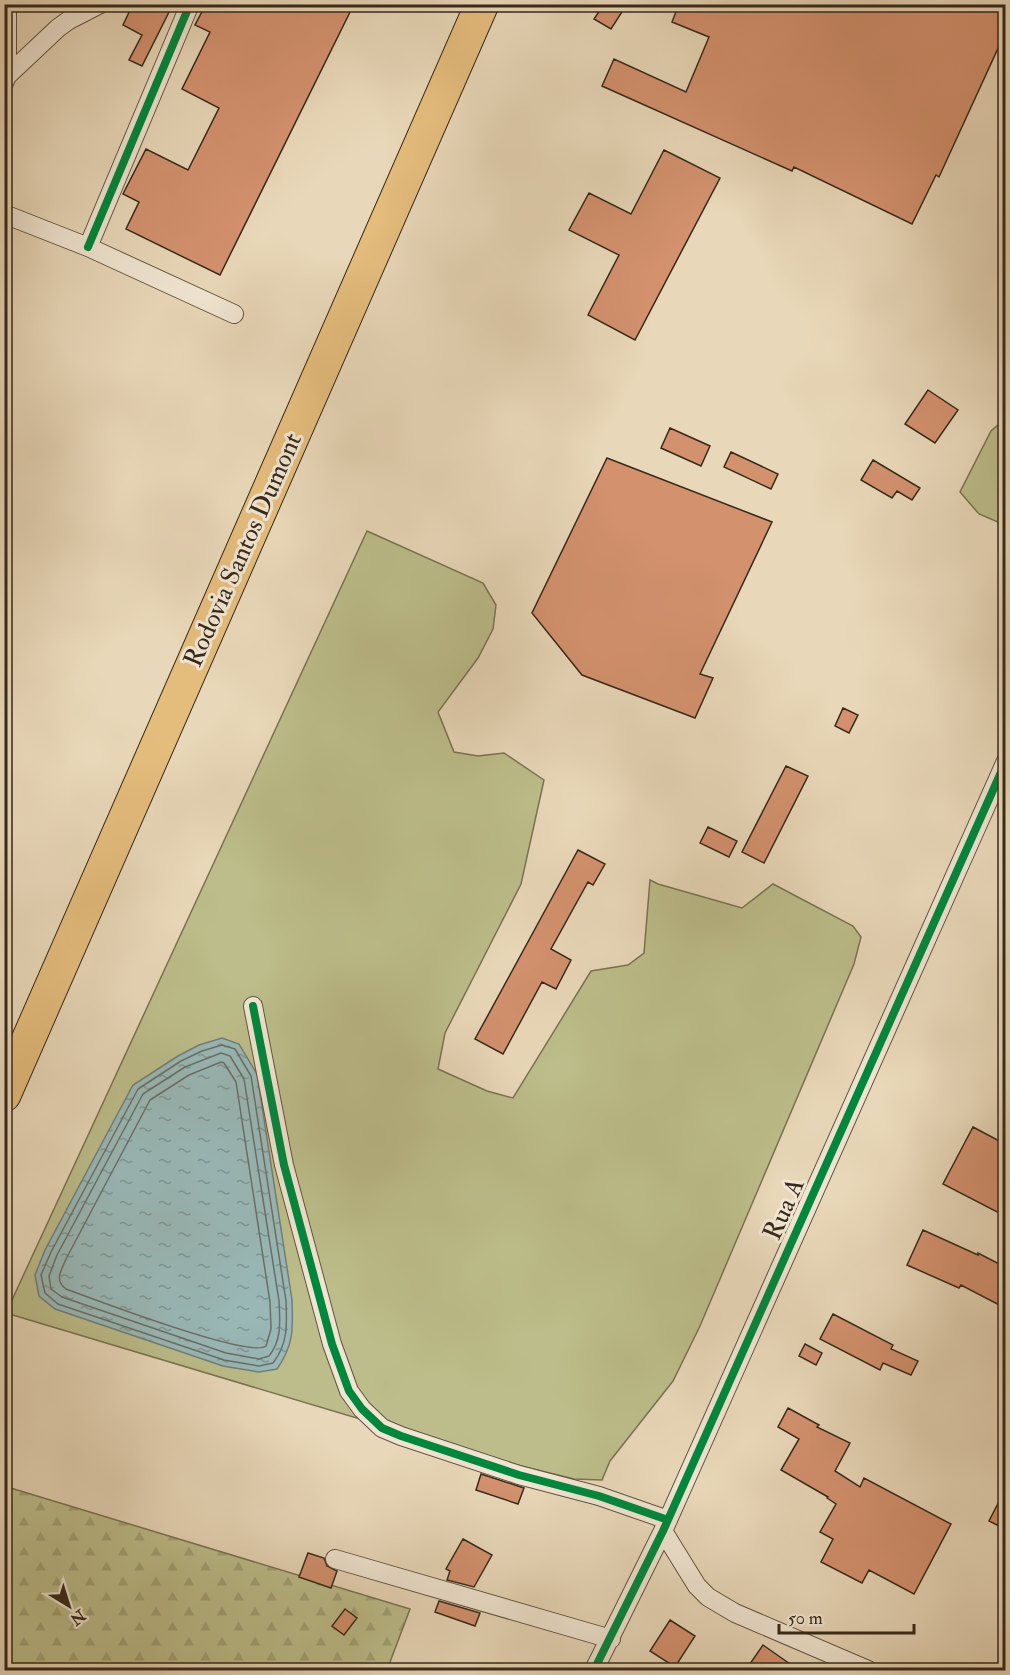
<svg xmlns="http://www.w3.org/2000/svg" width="1010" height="1675" font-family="'IM FELL Double Pica',serif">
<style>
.green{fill:#bcbd8a;stroke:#797352;stroke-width:1.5}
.forest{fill:url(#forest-firs);stroke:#797352;stroke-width:1.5}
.water{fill:url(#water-ripples);stroke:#717f78;stroke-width:1.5}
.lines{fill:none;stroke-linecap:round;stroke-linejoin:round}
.shore{stroke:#687068;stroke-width:1.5}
.building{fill:#d3916e;stroke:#36291a;stroke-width:1.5}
.street-casing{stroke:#625442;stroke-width:20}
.highway-casing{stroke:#36291a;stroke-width:35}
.street{stroke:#f0e5d1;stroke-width:18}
.highway{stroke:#e4bc7c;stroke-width:33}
.cycleway-casing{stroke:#f0e5d1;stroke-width:11}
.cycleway{stroke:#00873e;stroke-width:8}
.labels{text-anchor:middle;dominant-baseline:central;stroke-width:6;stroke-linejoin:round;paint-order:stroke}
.street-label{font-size:26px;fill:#36291a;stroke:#f0e5d1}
</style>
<defs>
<pattern id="forest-firs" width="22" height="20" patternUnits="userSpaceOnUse" patternTransform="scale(1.5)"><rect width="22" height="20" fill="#bcbd8a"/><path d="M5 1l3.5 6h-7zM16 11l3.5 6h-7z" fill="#a2a276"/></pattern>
<pattern id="water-ripples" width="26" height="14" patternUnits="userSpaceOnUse" patternTransform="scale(1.5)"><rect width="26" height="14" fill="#99b8b7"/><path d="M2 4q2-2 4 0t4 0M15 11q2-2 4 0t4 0" fill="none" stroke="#7e9694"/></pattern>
</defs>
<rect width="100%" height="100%" fill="#e8d7b8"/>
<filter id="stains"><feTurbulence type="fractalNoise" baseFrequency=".00333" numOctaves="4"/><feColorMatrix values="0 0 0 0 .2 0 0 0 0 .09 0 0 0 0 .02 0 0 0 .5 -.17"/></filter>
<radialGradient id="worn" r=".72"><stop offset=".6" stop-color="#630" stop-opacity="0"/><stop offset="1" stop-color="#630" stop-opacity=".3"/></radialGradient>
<path class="green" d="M1005,419H1006L1005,525L979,514L960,492L991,431Z
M367,531L483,583L496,605L493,629L478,658L438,712L454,752L478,756L504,753L544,780L521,884L445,1033L438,1069L487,1091L513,1098L591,971L628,965L644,953L650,880L658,884L742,908L773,884L853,926L861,937L854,964L700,1326L673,1381L610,1461L602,1480L574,1479L497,1460L6,1313Z"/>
<path class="forest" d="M4,1486L410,1609L387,1670H5Z"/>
<path class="water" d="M222,1038L239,1044L257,1074L292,1300C293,1328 294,1345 277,1369L259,1372L223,1366L55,1309L39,1296L35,1275L45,1250L133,1085L178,1056L199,1045Z"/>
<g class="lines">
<path class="shore" d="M222,1045L235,1049L251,1076L286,1301C287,1324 288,1344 273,1363L259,1366L224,1360L58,1304L45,1293L41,1275L51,1252L138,1089L181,1061L202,1051Z
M221,1053L230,1056L244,1079L279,1301C280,1321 282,1340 269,1356L259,1359L226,1353L62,1297L51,1289L49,1276L57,1255L143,1094L185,1067Z
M221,1062L224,1063L236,1082L270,1302L271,1329L266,1346C250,1359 93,1299 66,1289C54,1280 61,1271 66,1259L150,1100L189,1075Z"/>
</g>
<path class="building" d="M133,4H173L142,66L129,60L142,35L123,25Z
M206,4H354L220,275L126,229L139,202L123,194L146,149L188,170L219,108L182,89L210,32L195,25Z
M604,4H627L611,29L594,19Z
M679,4H1005V33L939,177L936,175L912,224L794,167L792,171L602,86L614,59L686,92L709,37L672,22Z
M664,150L720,178L635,340L588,315L619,255L569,230L589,193L631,214Z
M928,390L958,410L935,443L905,424Z
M670,428L710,446L701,466L661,448Z
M731,452L778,474L771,489L724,467Z
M607,458L772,522L700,674L713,678L695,718L582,675L532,613Z
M873,460L920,488L912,500L897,491L892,498L861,480Z
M843,708L858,715L849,733L835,726Z
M786,766L808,776L764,863L742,852Z
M708,827L737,841L729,857L700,843Z
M578,850L605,864L593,885L588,882L551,949L571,960L556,989L542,982L503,1054L475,1039Z
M973,1127L1005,1144V1216L943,1184Z
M923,1230L978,1255V1253L1005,1267V1308L961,1285L959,1288L907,1265Z
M833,1314L893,1345L891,1349L918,1361L911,1375L883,1363L880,1370L820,1339Z
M805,1344L822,1353L816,1365L799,1356Z
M788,1408L819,1425L817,1427L850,1443L835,1471L860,1487L864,1478L951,1524L914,1594L869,1570L862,1583L821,1562L833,1539L820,1532L836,1504L827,1498L828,1497L781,1470L799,1439L778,1427Z
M481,1474L524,1488L518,1504L476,1490Z
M1005,1490V1529L989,1521Z
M463,1539L492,1555L474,1587L447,1580L450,1571L446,1569Z
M308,1553L324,1558L327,1566L337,1571L331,1588L299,1577Z
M439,1601L480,1613L475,1626L435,1612Z
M345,1609L357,1618L344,1635L332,1626Z
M670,1620L695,1636L675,1667L650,1651Z
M763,1645L800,1671H745Z"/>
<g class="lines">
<g class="street-casing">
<path id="street" d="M7,4V76
M4,83L7,76L58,28L69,20L100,4
M4,214L88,247L234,314
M88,247L190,4
M253,1006L284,1165L332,1344L349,1391L362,1409L382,1428L401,1436L519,1475L599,1496L668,1520
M663,1531L697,1586L708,1597L735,1613L868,1670
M335,1559L611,1639
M594,1670L663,1531L1006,761"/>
</g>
<g class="highway-casing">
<path id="highway" d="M4,1095L482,4"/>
</g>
<use href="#street" class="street"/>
<use href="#highway" class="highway"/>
<g class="cycleway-casing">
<path id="cycleway" d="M88,247L190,4
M253,1006L284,1165L332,1344L349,1391L362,1409L382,1428L401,1436L519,1475L599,1496L668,1520
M594,1670L663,1531L1006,761"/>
</g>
<use href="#cycleway" class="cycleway"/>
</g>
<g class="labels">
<g class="street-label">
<text transform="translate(243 550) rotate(-66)">Rodovia Santos Dumont</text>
<text transform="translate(784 1209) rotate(-66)">Rua A</text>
</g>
</g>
<rect width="1010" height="1675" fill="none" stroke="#e8d7b8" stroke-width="24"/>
<rect x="6" y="6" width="998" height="1663" fill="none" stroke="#36291a" stroke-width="3"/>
<rect x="12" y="12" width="986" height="1651" fill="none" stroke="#36291a" stroke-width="1.5"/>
<g transform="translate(69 1606) rotate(142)" stroke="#f0e5d1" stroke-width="4.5" paint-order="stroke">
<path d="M0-4.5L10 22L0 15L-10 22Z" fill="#36291a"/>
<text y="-9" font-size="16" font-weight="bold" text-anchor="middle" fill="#36291a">N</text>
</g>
<path d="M779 1624v9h135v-9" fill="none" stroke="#36291a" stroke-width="3"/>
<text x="788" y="1624" font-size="18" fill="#36291a" stroke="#f0e5d1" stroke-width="4.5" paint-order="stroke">50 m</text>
<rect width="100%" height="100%" filter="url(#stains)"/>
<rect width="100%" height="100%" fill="url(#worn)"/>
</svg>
